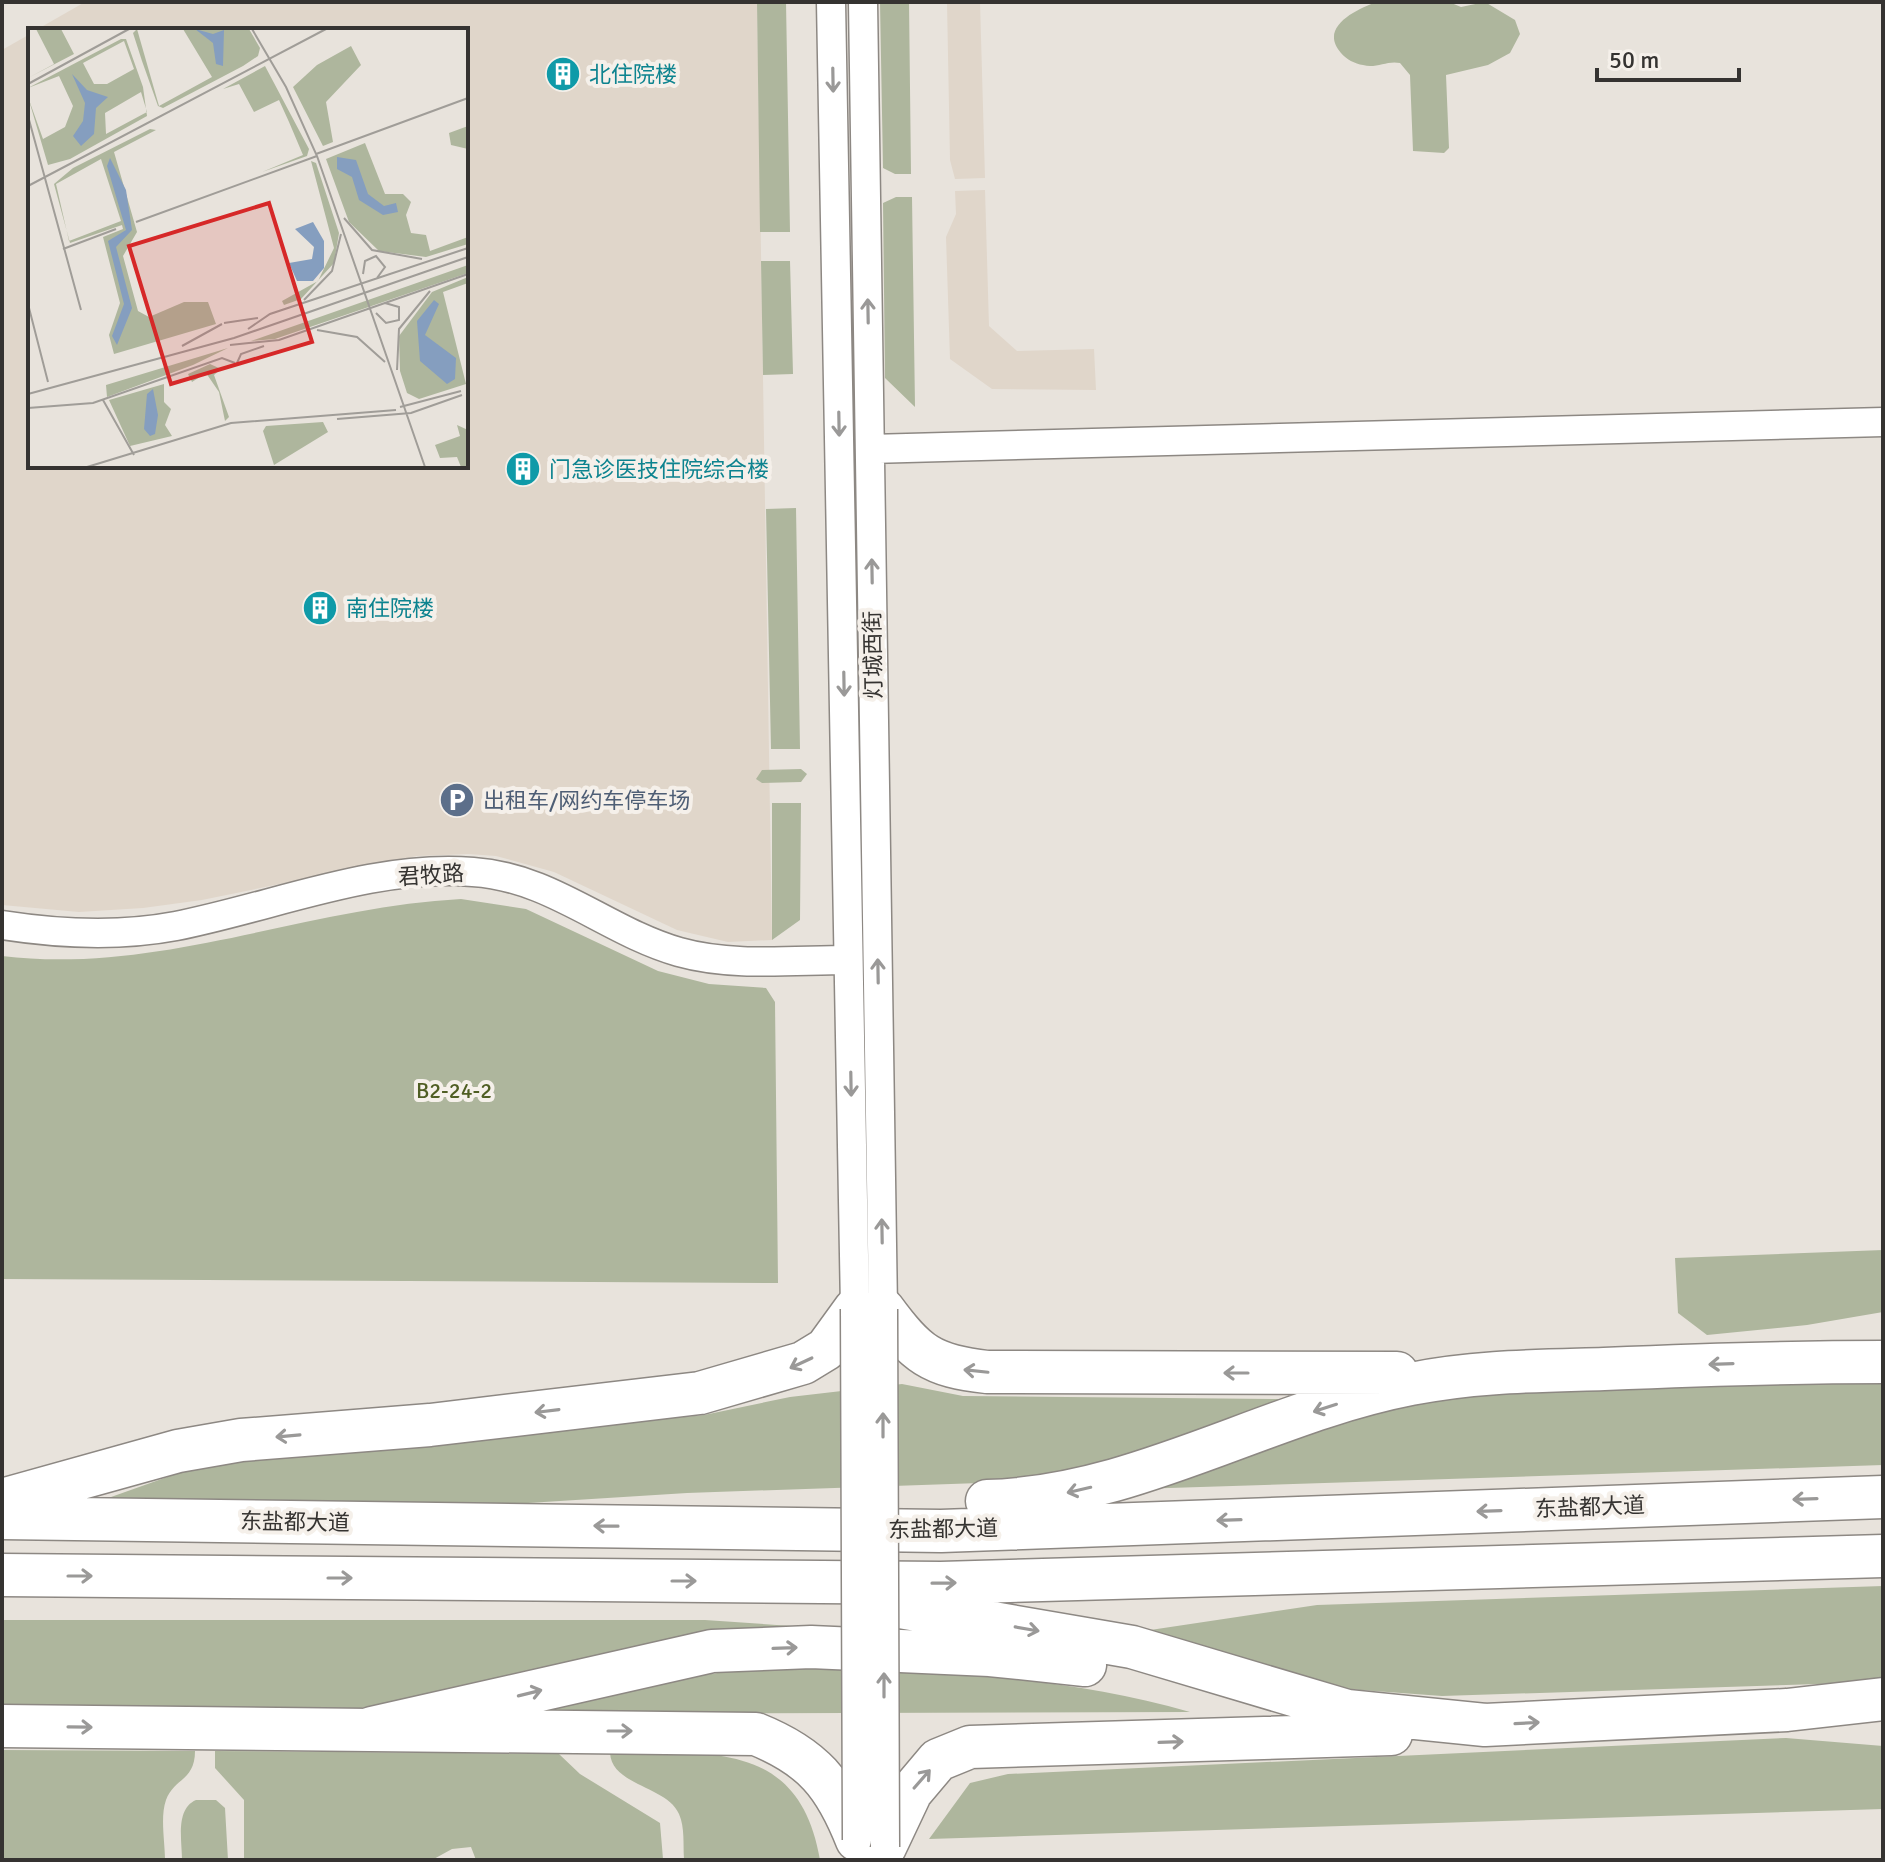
<svg xmlns="http://www.w3.org/2000/svg" width="1885" height="1862" font-family="Signika,'Noto Sans SC',sans-serif">
<style>
.built{fill:#e0d6ca}
.green{fill:#aeb69d}
.lines{fill:none;stroke-linecap:round;stroke-linejoin:round}
.minor-casing{stroke:#8d8883;stroke-width:31}
.highway-casing{stroke:#8d8883;stroke-width:45}
.minor{stroke:#fff;stroke-width:28}
.highway{stroke:#fff;stroke-width:42}
.minor-bridge-casing{stroke:#8d8883;stroke-width:31;stroke-linecap:butt}
.minor-bridge{stroke:#fff;stroke-width:28}
.oneway{stroke:#9a9998}
.labels{text-anchor:middle;dominant-baseline:central;stroke-width:8;stroke-linejoin:round;paint-order:stroke}
.culture-label{font-size:22px;fill:#0d838f;stroke:#f5f0ea;text-anchor:start}
.street-label{font-size:22px;fill:#353331;stroke:#f5f0ea}
.service-label{font-size:22px;fill:#4e5e75;stroke:#f5f0ea;text-anchor:start}
.park-label{font-size:22px;fill:#4f5e23;stroke:#f5f0ea}
.inset-road{fill:none;stroke:#a09d98;stroke-width:2}
.view{fill:#d62828;fill-opacity:0.15;stroke:#d62828;stroke-width:4}
.inset-edge{fill:none;stroke:#353331;stroke-width:4}
</style>
<rect width="100%" height="100%" fill="#e8e3dc"/>
<path class="built" d="M85,2H757L772,940L728,942L677,930L554,872L496,856L468,854L417,856L202,900L143,908L79,912L2,905V50L30,34V466H466V30H36Z
M947,2H980L985,178L955,179L950,160Z
M985,190L989,326L1017,351L1094,349L1096,390L992,389L950,359L946,237L956,214L955,191Z"/>
<path class="green" d="M757,2H786L790,232H760Z
M880,2H909L911,174H895L883,168Z
M1377,2H1449L1461,7L1485,2L1515,20L1520,34L1510,53L1488,65L1446,75L1449,148L1444,153L1413,151L1410,75L1400,63C1387,60 1376,69 1363,65C1355,64 1346,59 1341,53C1318,27 1357,9 1377,2Z
M896,197H912L915,407L885,378L883,203Z
M761,261H790L793,374L763,375Z
M796,508L800,749H771L766,509Z
M801,769L807,774L801,782L762,783L756,779L762,770Z
M772,803H801L800,920L772,940Z
M461,899L526,909L658,971L709,984L766,988L775,1002L778,1283L2,1279V956C159,975 306,907 461,899Z
M1883,1250V1312L1807,1325L1707,1335L1678,1313L1675,1258Z
M1883,1378V1465L1137,1489L1360,1409L1477,1392Z
M902,1384L963,1396L1282,1399L1098,1468L1009,1482L687,1493L497,1505L97,1502L201,1465L704,1415L790,1397Z
M1883,1586V1682L1442,1696L1347,1689L1137,1632L1317,1605Z
M2,1620H705L835,1629L343,1711L2,1712Z
M805,1664C936,1673 1063,1675 1190,1712L520,1714C614,1690 707,1670 805,1664Z
M1786,1738L1883,1746V1809L929,1839L970,1783L1008,1774Z
M2,1750L195,1751C195,1781 174,1778 166,1800C160,1817 165,1842 165,1860H2Z
M215,1751L559,1754L580,1774L660,1823L663,1859L476,1860L471,1847L452,1849L432,1860H244V1800L215,1768Z
M610,1753C705,1754 799,1737 820,1860L684,1859C683,1844 685,1828 679,1814C667,1786 612,1786 610,1753Z
M196,1800H216L225,1808L228,1860H182C182,1841 175,1809 196,1800Z"/>
<g class="lines">
<g class="minor-casing">
<path id="minor" d="M831,2L855,1309
M863,2L883,1309
M870,449L1883,422
M2,925C60,934 118,937 176,926C273,907 373,864 473,872C552,877 606,931 679,952C732,967 794,960 848,960"/>
</g>
<g class="highway-casing">
<path id="highway" d="M883,1309C916,1354 931,1366 987,1372L1397,1373
M2,1500L178,1451L241,1440L430,1425L700,1393L803,1363L826,1349L855,1309
M987,1501C1137,1497 1266,1412 1411,1384C1475,1371 1540,1371 1604,1369C1697,1365 1790,1362 1883,1362
M2,1518L941,1531L1883,1497
M2,1575L941,1583L1883,1556
M877,1603L1132,1647L1347,1711L1485,1725L1787,1710L1883,1699
M2,1726L756,1734C813,1757 835,1784 857,1840
M372,1728L712,1651L811,1647L990,1655L1085,1665
M885,1847L911,1792L938,1760L970,1747L1391,1734"/>
</g>
<use href="#minor" class="minor"/>
<use href="#highway" class="highway"/>
<g class="minor-bridge-casing">
<path id="minor-bridge" d="M855,1309L857,1840
M883,1309L885,1847"/>
</g>
<use href="#minor-bridge" class="minor-bridge"/>
</g>
<defs><path id="oneway-shaft" d="M-6 0H5M1.5-3L5.5 0L1.5 3" fill="none" stroke-width="1.6" stroke-linecap="round" stroke-linejoin="round" transform="scale(2)"/></defs>
<g class="oneway">
<use href="#oneway-shaft" transform="translate(833 80) rotate(89)"/>
<use href="#oneway-shaft" transform="translate(868 311) rotate(-91)"/>
<use href="#oneway-shaft" transform="translate(839 424) rotate(89)"/>
<use href="#oneway-shaft" transform="translate(872 571) rotate(-91)"/>
<use href="#oneway-shaft" transform="translate(844 684) rotate(89)"/>
<use href="#oneway-shaft" transform="translate(878 971) rotate(-91)"/>
<use href="#oneway-shaft" transform="translate(851 1084) rotate(89)"/>
<use href="#oneway-shaft" transform="translate(882 1231) rotate(-91)"/>
<use href="#oneway-shaft" transform="translate(801 1363) rotate(155)"/>
<use href="#oneway-shaft" transform="translate(1721 1364) rotate(178)"/>
<use href="#oneway-shaft" transform="translate(976 1371) rotate(-174)"/>
<use href="#oneway-shaft" transform="translate(1236 1373) rotate(-180)"/>
<use href="#oneway-shaft" transform="translate(1325 1408) rotate(162)"/>
<use href="#oneway-shaft" transform="translate(547 1411) rotate(173)"/>
<use href="#oneway-shaft" transform="translate(883 1425) rotate(-90)"/>
<use href="#oneway-shaft" transform="translate(288 1436) rotate(175)"/>
<use href="#oneway-shaft" transform="translate(1079 1490) rotate(167)"/>
<use href="#oneway-shaft" transform="translate(1805 1499) rotate(178)"/>
<use href="#oneway-shaft" transform="translate(1489 1511) rotate(178)"/>
<use href="#oneway-shaft" transform="translate(1229 1520) rotate(178)"/>
<use href="#oneway-shaft" transform="translate(606 1526) rotate(-179)"/>
<use href="#oneway-shaft" transform="translate(80 1576)"/>
<use href="#oneway-shaft" transform="translate(340 1578)"/>
<use href="#oneway-shaft" transform="translate(684 1581)"/>
<use href="#oneway-shaft" transform="translate(944 1583) rotate(-1)"/>
<use href="#oneway-shaft" transform="translate(1027 1629) rotate(10)"/>
<use href="#oneway-shaft" transform="translate(785 1648) rotate(-2)"/>
<use href="#oneway-shaft" transform="translate(884 1685) rotate(-90)"/>
<use href="#oneway-shaft" transform="translate(530 1693) rotate(-14)"/>
<use href="#oneway-shaft" transform="translate(1527 1723) rotate(-3)"/>
<use href="#oneway-shaft" transform="translate(80 1727) rotate(1)"/>
<use href="#oneway-shaft" transform="translate(620 1731)"/>
<use href="#oneway-shaft" transform="translate(1171 1742) rotate(-2)"/>
<use href="#oneway-shaft" transform="translate(922 1779) rotate(-49)"/>
</g>
<defs>
<g id="building-disc" transform="scale(1.8)"><circle r="9.5" fill="#0f9aa8" stroke="#f5f0ea"/><path d="M-4-6H4V6H1V3H-1V6H-4ZM-2.5-4.3h1.7v1.8h-1.7ZM.8-4.3h1.7v1.8H.8ZM-2.5-1h1.7V.8h-1.7ZM.8-1h1.7V.8H.8Z" fill="#fff"/></g>
<g id="parking-disc" transform="scale(1.8)"><circle r="9.5" fill="#5c6f8a" stroke="#f5f0ea"/><path d="M-3.5-5.5H1a3.5 3.5 0 0 1 0 7H-1V5.5H-3.5ZM-1-3.4V-.6H.8a1.4 1.4 0 0 0 0-2.8Z" fill="#fff"/></g>
</defs>
<g fill-rule="evenodd">
<use href="#building-disc" x="563" y="74"/>
<use href="#building-disc" x="523" y="469"/>
<use href="#building-disc" x="320" y="608"/>
<use href="#parking-disc" x="457" y="800"/>
</g>
<g class="labels">
<g class="culture-label">
<text x="589" y="74">北住院楼</text>
<text x="549" y="469">门急诊医技住院综合楼</text>
<text x="346" y="608">南住院楼</text>
</g>
<g class="street-label">
<text transform="translate(873 655) rotate(-91)">灯城西街</text>
<text transform="translate(431 875) rotate(-4)">君牧路</text>
<text transform="translate(1590 1507) rotate(-2)">东盐都大道</text>
<text transform="translate(295 1522) rotate(1)">东盐都大道</text>
<text transform="translate(943 1529) rotate(-1)">东盐都大道</text>
</g>
<g class="service-label">
<text x="483" y="800">出租车/网约车停车场</text>
</g>
<g class="park-label">
<text x="454" y="1090">B2-24-2</text>
</g>
</g>
<g transform="translate(28 28)">
<rect width="440" height="440" fill="#e8e3dc"/>
<path d="M8,1H33L46,26L0,50L26,36ZM109,1L131,78L184,49L155,1H221L232,20L230,28L215,38L135,80L130,78L114,33L105,5ZM93,11H98L115,59L119,88L42,131L20,137L0,69L15,111L37,99L45,78L31,48L0,60ZM96,13L106,41L79,56H66L55,35ZM113,64L119,84L78,106L77,85ZM323,18L333,37L298,74L305,114L295,118L265,59L289,37ZM237,38L281,121L279,128L234,144L275,127L261,94L251,72L226,84L211,56L195,61ZM440,98V121L423,117L421,105ZM122,101L128,102L86,124L109,204L95,228L110,283L121,289L156,274H180L188,296L86,326L81,307L92,275L75,209L95,201L94,197L42,215L26,156L45,140ZM73,131L93,193L41,213L28,156ZM337,115L357,166H375L383,174L378,187L383,205L398,207L402,223L440,209V216L398,229L351,223L321,194L298,131ZM283,133L288,135L311,205L306,235L273,271L256,277L254,273L290,253L306,220ZM440,237V245L247,311L223,313ZM440,249V255L415,264L438,356L391,371L379,365L372,343L371,308L404,264ZM200,320L165,337L79,369L78,357ZM182,336L193,341L186,347L201,389L197,393L191,364L178,345L164,354L160,346ZM136,356V374L143,381L137,397L144,408L102,418L81,372ZM295,394L300,404L246,437L235,403L238,398ZM429,397L440,402V439H433L429,429L412,430L407,417L432,408Z" fill="#aeb69d" fill-rule="evenodd"/>
<path d="M167,1L185,6L196,2L195,38L188,36L185,15ZM44,46L59,62L80,69L68,80L66,106L53,118L45,108L55,93L57,75ZM309,129L328,132L340,166L356,178L368,175L370,184L355,187L331,172L324,149L309,141ZM82,130L98,162L104,202L88,219L104,280L89,317L84,308L96,276L80,213L98,202L79,138ZM285,194L296,213V240L285,253H269L261,235L284,231L286,219L267,201ZM406,272L411,276L397,307L428,330L427,351L419,356L392,333L389,293ZM125,361L130,387L127,406L122,408L116,401L119,366Z" fill="#859ebf"/>
<path class="inset-road" d="M224,1L258,59L289,128L397,439M0,56L101,1M0,88L53,282M288,126L440,70M0,158L298,1M316,190L344,222L394,231M108,194L289,128M35,221L88,201M335,246L337,233L348,228L357,239L349,250M276,272L304,243L313,206M0,276L20,354M348,285L358,295L371,292V279L357,275M196,295L230,290M220,301L242,286L440,220M289,302L329,309L357,334M202,317L251,312L440,246M154,318L194,296M209,335L213,326L236,318M369,342L371,301L402,263M0,366L206,310L440,229M75,372L106,427M372,379L433,363M0,380L65,375L194,330L207,335M309,391L383,385L434,367M59,439L203,395L368,382"/>
<path class="view" d="M241,175L284,314L143,356L101,218Z"/>
<rect width="440" height="440" class="inset-edge"/>
</g>
<rect width="1885" height="1862" fill="none" stroke="#353331" stroke-width="8"/>
<path d="M1597 68v12h142v-12" fill="none" stroke="#353331" stroke-width="4"/>
<text x="1609" y="68" font-size="24" fill="#353331" stroke="#f5f0ea" stroke-width="6" paint-order="stroke">50 m</text>
</svg>
